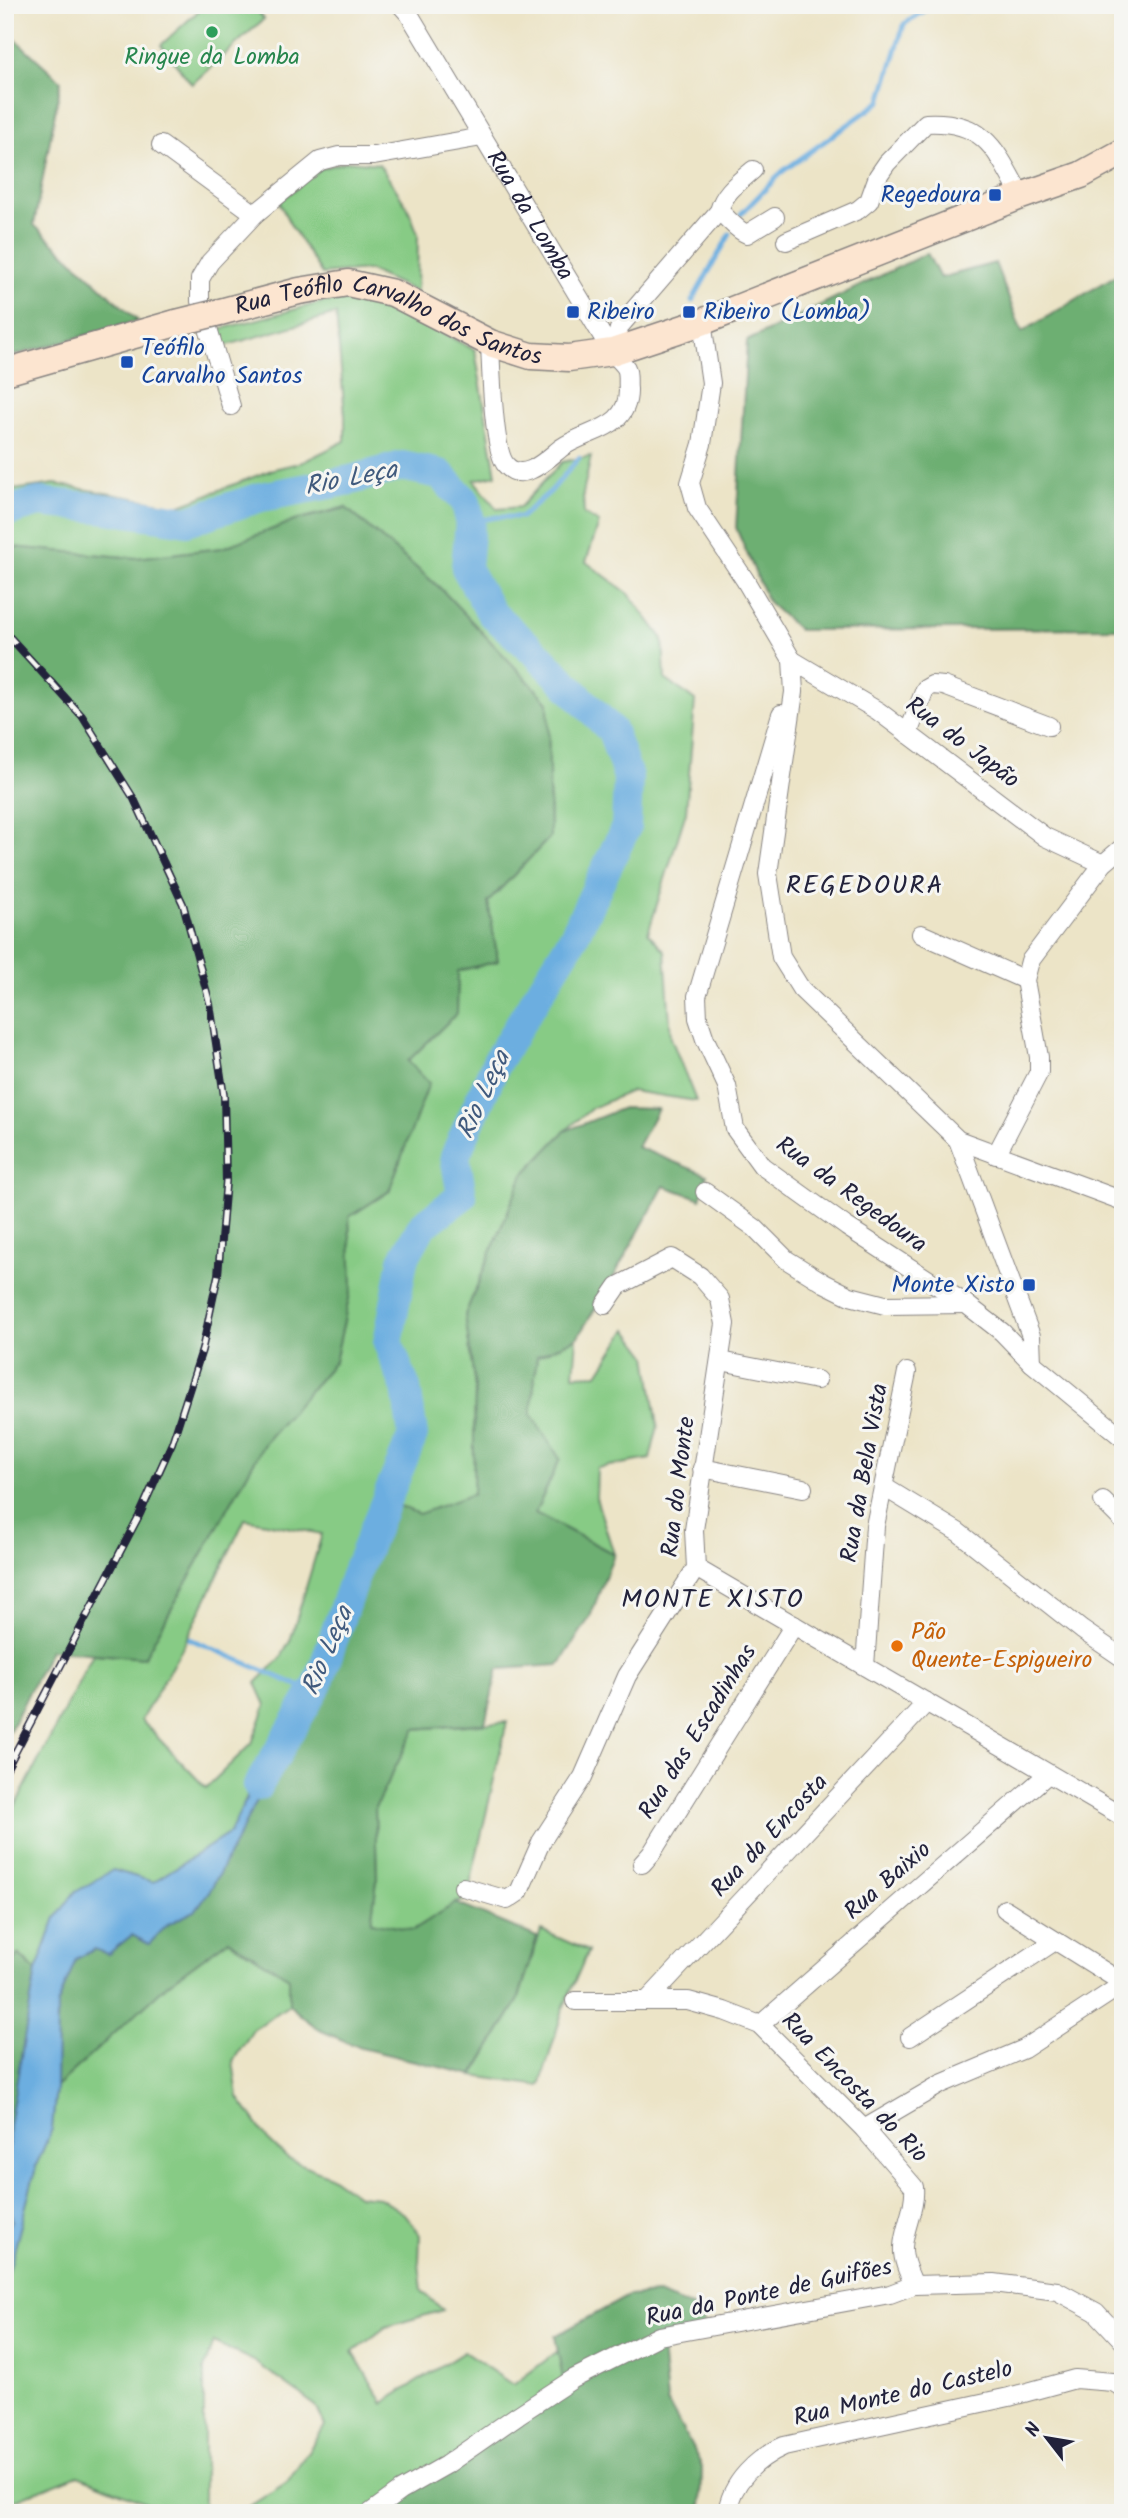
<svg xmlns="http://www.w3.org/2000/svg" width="1128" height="2518" font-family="Kalam,sans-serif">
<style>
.green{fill:#87cb85;stroke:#547660;stroke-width:2;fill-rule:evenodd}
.forest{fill:#6daf72;stroke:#486856;stroke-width:2}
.water{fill:#6caee0;stroke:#47688e;stroke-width:2}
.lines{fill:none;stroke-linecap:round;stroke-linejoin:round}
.stream{stroke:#6caee0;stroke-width:5}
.river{stroke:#6caee0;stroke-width:30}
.street-casing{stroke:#878381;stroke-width:20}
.secondary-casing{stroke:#878381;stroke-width:29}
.street{stroke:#fff;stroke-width:18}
.secondary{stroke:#fce5d0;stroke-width:26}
.rail-casing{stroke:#22223b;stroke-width:8}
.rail{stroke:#f6f6f2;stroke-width:5;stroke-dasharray:16;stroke-linecap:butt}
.secondary-bridge-casing{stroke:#878381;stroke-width:29;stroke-linecap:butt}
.secondary-bridge{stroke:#fce5d0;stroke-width:26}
.leisure-dot{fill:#2e9e5b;stroke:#f6f6f2;stroke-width:2.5}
.transit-dot{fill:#1a4fb4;stroke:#f6f6f2;stroke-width:2.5}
.food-dot{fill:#e8710a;stroke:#f6f6f2;stroke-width:2.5}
.labels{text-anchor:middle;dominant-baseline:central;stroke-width:6;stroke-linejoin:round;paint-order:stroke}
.leisure-label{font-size:24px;fill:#27864d;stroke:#f6f6f2}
.transit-label{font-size:24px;fill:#164399;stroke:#f6f6f2;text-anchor:start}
.street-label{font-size:24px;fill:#22223b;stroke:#f6f6f2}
.food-label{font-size:24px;fill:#c56008;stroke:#f6f6f2;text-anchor:start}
.water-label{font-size:26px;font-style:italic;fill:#405a7d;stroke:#f6f6f2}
.neighbourhood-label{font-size:26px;letter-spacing:2px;fill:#22223b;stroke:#f6f6f2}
</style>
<rect width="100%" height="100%" fill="#f6f6f2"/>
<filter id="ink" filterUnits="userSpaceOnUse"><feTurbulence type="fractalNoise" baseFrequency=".0143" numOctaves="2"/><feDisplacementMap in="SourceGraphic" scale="14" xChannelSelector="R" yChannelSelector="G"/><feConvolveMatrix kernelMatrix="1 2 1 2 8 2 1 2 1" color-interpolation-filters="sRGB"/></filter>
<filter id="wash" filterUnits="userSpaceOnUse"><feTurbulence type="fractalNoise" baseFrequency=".00686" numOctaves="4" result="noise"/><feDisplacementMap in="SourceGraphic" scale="28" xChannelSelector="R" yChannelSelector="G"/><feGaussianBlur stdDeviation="1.57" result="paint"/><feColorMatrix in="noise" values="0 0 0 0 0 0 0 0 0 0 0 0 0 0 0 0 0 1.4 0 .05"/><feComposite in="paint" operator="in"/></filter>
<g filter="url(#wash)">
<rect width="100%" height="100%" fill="#ece4c7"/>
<path class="green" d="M205,5H252L264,19L192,84L161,45Z
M348,161L379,164L407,206L418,234L417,292L368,270L322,274L290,224L279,202L319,169Z
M356,299L389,305L475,350L496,475L474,480L497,509L520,507L562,462L591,456L583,494L584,514L599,523L586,562L629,594L663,639L665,679L695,700L686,812L648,933L665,951L671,1038L696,1101L631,1091L592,1108L565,1131L523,1175L465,1315L475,1388L473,1494L419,1515L392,1503L324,1683L280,1756L271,1746L230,1833L153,1882L113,1870L56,1918L36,1971L19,1954L5,1974V1826L93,1654L144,1658L265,1442L335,1361L352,1285L349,1217L390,1191L408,1061L457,1013L458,971L498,961L488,902L550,837L548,702L440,588L345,507L300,519L222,548L136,558L12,547L5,549V491L55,484L178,506L274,469L303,462L345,441V416L336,314L221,347L217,330L323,302ZM245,1519L322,1534L290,1641L280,1659L256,1683L266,1705L252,1743L206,1788L141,1720L184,1645Z
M627,1329L647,1356L658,1426L650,1459L597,1468L596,1498L614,1554L535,1513L560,1459L531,1414L537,1356L577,1338L574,1375L598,1374Z
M507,1722L471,1880L472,1898L456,1903L413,1930L371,1922L377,1881L375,1807L415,1729Z
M541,1930L588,1951L564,2006L540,2086L473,2076L518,2001Z
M228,1940L289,1978V2005L253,2030L233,2061L238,2097L268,2140L288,2159L328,2175L358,2196L380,2198L406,2215L420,2235L419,2263L422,2291L443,2310L386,2327L353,2352L383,2403L464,2352L513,2385L558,2351L566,2390L382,2513H239L287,2482L325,2426L316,2406L254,2361L213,2342L204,2369V2508L208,2513H173L78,2475L5,2504V2286L37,2163L52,2129L56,2087L168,1984Z"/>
<path class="forest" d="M5,30L61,81L34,225L138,321L5,358Z
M927,253L940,278L995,263L1022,332L1123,271V454L1116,458L1123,471V628L799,630L768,602L736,528L747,341Z
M346,508L440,588L548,702L550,837L488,902L498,961L458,971L457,1013L408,1061L429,1083L389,1191L349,1217L352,1285L335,1361L265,1442L144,1658L50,1650L5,1740V549L12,547L136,558L222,548L300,519Z
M623,1108L658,1109L637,1147L707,1175L701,1199L664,1186L603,1296L577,1338L537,1356L531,1414L560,1459L535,1513L614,1554L590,1617L559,1665L498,1669L485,1723L415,1729L375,1807L377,1881L371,1922L413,1930L456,1903L537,1937L518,2001L473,2075L361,2048L317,2029L289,2005V1978L228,1940L168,1984L56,2087L57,2006L76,1959L95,1949L108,1954L132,1935L149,1944L168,1924L195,1911L212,1887L280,1756L324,1683L392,1503L419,1514L473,1494L475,1388L465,1315L523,1175L565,1131Z
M18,1954L36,1971L9,2125L8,2156L12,2221L5,2229V1974Z
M658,2294L694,2308L708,2328L659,2337L662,2347L667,2401L702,2466L701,2513H378L565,2390L555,2336L628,2296Z"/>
<path class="water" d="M271,1746L280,1756L212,1887L195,1911L168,1924L149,1944L132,1935L108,1954L95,1949L76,1959L57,2006L56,2087L52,2129L37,2163L5,2286V2229L12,2221L8,2156L9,2125L36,1971L56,1918L74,1893L113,1870L153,1882L230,1833Z"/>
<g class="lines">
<path class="stream" d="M949,5L966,10L968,5
M741,214L783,171L881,101L904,24L934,5
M692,301L730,234
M470,522L497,517H521L551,491L579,458
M190,1639L313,1692"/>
<path class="river" d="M5,512L39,502L100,508L187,521L261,497L351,480L402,466L440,474L466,502L470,522L466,568L491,613L536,653L612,731L628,777L626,827L573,938L497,1061L455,1156L462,1196L422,1226L403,1260L388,1343L406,1388L413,1435L354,1578L318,1684L258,1786"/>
</g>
</g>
<g filter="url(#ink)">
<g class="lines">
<g class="street-casing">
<g id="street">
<path id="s1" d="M401,5L409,14L612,352C616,357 623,363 626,368C629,374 627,383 628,389C629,430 588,429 561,448C548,458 523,485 506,465C493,451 491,365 490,343"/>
<path d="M161,145L255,214"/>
<path d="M719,211C728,218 736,230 747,234L775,217"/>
<path d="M786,241L858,210L869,201L878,176L887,163L926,123C985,120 996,150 1021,196"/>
<path d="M702,322L711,383L702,444L690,483L697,508L745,580L792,660L794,692L768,874L781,957L801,989L958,1140L1123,1201"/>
<path d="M612,352L620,326L719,211C724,192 738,183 753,170"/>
<path d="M231,406L200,301V279L210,262L255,214L320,161L339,156H374L482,137"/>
<path d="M792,660L878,711L1045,837L1103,864"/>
<path d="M781,714L697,996L698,1018L705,1039L727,1086L735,1129L762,1166L847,1227L966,1304L1002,1332L1032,1363L1123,1438"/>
<path d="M908,734L925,689L932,685L944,686L1049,726"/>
<path d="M921,934L1025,980"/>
<path d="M958,1140L1031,1336L1032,1363"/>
<path d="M996,1155L1039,1072V1057L1025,980L1030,961L1103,864L1123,847"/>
<path d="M705,1192L755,1228L787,1260L824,1283L850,1296L885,1305L966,1304"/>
<path d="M721,1361L817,1380"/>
<path d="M702,1468L803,1488"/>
<path d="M884,1487L958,1532L1082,1630L1123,1658"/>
<path d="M1103,1501L1123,1521"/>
<path d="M696,1568L1123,1817"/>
<path d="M865,1666L875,1526L907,1372"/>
<path d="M642,1864L651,1854L794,1625"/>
<path d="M463,1887L507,1900L519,1892L541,1842L583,1777L627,1676L696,1568L694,1530L725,1324L720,1299L700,1276L672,1258L618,1286L605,1305"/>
<path d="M1005,1909L1123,1983"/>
<path d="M575,2001H688L724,2011L760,2025L864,2129L914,2187C916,2208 904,2227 903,2247C902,2260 909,2274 914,2285"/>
<path d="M647,2001L927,1702"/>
<path d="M760,2025L1048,1774"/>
<path d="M910,2037L1055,1941"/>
<path d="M864,2129L941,2084L1024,2049L1123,1984"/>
<path d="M370,2513L400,2491L446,2465L518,2415L573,2379L659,2336L890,2294L914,2285L994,2283L1057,2291L1096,2312L1123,2341"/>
<path d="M727,2513C731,2482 757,2458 784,2446L1009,2397L1075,2379L1113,2382L1123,2388"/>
</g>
</g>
<g class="secondary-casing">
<g id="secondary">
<path id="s2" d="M220,312L299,291L348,283L393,293L490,343L531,356L569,358L612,352L702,322L1021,196L1081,175L1123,152"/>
<path d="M5,372L176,323"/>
</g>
</g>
<use href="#street" class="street"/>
<use href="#secondary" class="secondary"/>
<g class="rail-casing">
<path id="rail" d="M5,632L82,716L134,799L183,904L210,1004L224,1096L226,1181L218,1275L202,1350L172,1443L139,1516L5,1772"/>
</g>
<use href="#rail" class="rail"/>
<g class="secondary-bridge-casing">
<path id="secondary-bridge" d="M176,323L220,312"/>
</g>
<use href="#secondary-bridge" class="secondary-bridge"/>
</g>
</g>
<circle class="leisure-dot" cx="212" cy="32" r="7"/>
<g class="transit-dot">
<rect x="988" y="188" width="14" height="14" rx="3.5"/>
<rect x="566" y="305" width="14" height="14" rx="3.5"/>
<rect x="682" y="305" width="14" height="14" rx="3.5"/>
<rect x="120" y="355" width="14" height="14" rx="3.5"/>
<rect x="1022" y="1278" width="14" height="14" rx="3.5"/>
</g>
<circle class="food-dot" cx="897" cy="1646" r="7"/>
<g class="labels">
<g class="leisure-label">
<text x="212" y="57">Ringue da Lomba</text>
</g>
<g class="transit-label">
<text x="981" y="195" text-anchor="end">Regedoura</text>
<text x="587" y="312">Ribeiro</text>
<text x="703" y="312">Ribeiro (Lomba)</text>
<text x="141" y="348">Teófilo<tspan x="141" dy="28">Carvalho Santos</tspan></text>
<text x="1015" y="1285" text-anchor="end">Monte Xisto</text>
</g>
<g class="street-label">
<text stroke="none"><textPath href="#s1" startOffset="247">Rua da Lomba</textPath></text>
<text stroke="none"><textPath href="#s2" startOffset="178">Rua Teófilo Carvalho dos Santos</textPath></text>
<text transform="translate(962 743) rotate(37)">Rua do Japão</text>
<text transform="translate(851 1195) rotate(36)">Rua da Regedoura</text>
<text transform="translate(865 1473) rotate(-80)">Rua da Bela Vista</text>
<text transform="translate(679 1487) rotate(-83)">Rua do Monte</text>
<text transform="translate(698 1732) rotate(-58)">Rua das Escadinhas</text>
<text transform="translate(770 1836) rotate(-47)">Rua da Encosta</text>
<text transform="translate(888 1881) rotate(-41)">Rua Baixio</text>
<text transform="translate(854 2088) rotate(46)">Rua Encosta do Rio</text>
<text transform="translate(769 2293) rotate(-12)">Rua da Ponte de Guifões</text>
<text transform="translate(903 2394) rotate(-13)">Rua Monte do Castelo</text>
</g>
<g class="food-label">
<text x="911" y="1632">Pão<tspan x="911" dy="28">Quente-Espigueiro</tspan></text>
</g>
<g class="water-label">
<text transform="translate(351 479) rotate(-11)">Rio Leça</text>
<text transform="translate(484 1095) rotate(-65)">Rio Leça</text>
<text transform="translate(328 1651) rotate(-67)">Rio Leça</text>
</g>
<g class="neighbourhood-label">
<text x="865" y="886">REGEDOURA</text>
<text x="713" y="1600">MONTE XISTO</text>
</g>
</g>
<rect width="1128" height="2518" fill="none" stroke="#f6f6f2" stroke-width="28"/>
<g transform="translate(1047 2438) rotate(301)" stroke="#f6f6f2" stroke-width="5" paint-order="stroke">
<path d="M0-5L12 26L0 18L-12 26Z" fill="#22223b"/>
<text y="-10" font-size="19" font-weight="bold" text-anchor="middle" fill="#22223b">N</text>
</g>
</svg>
